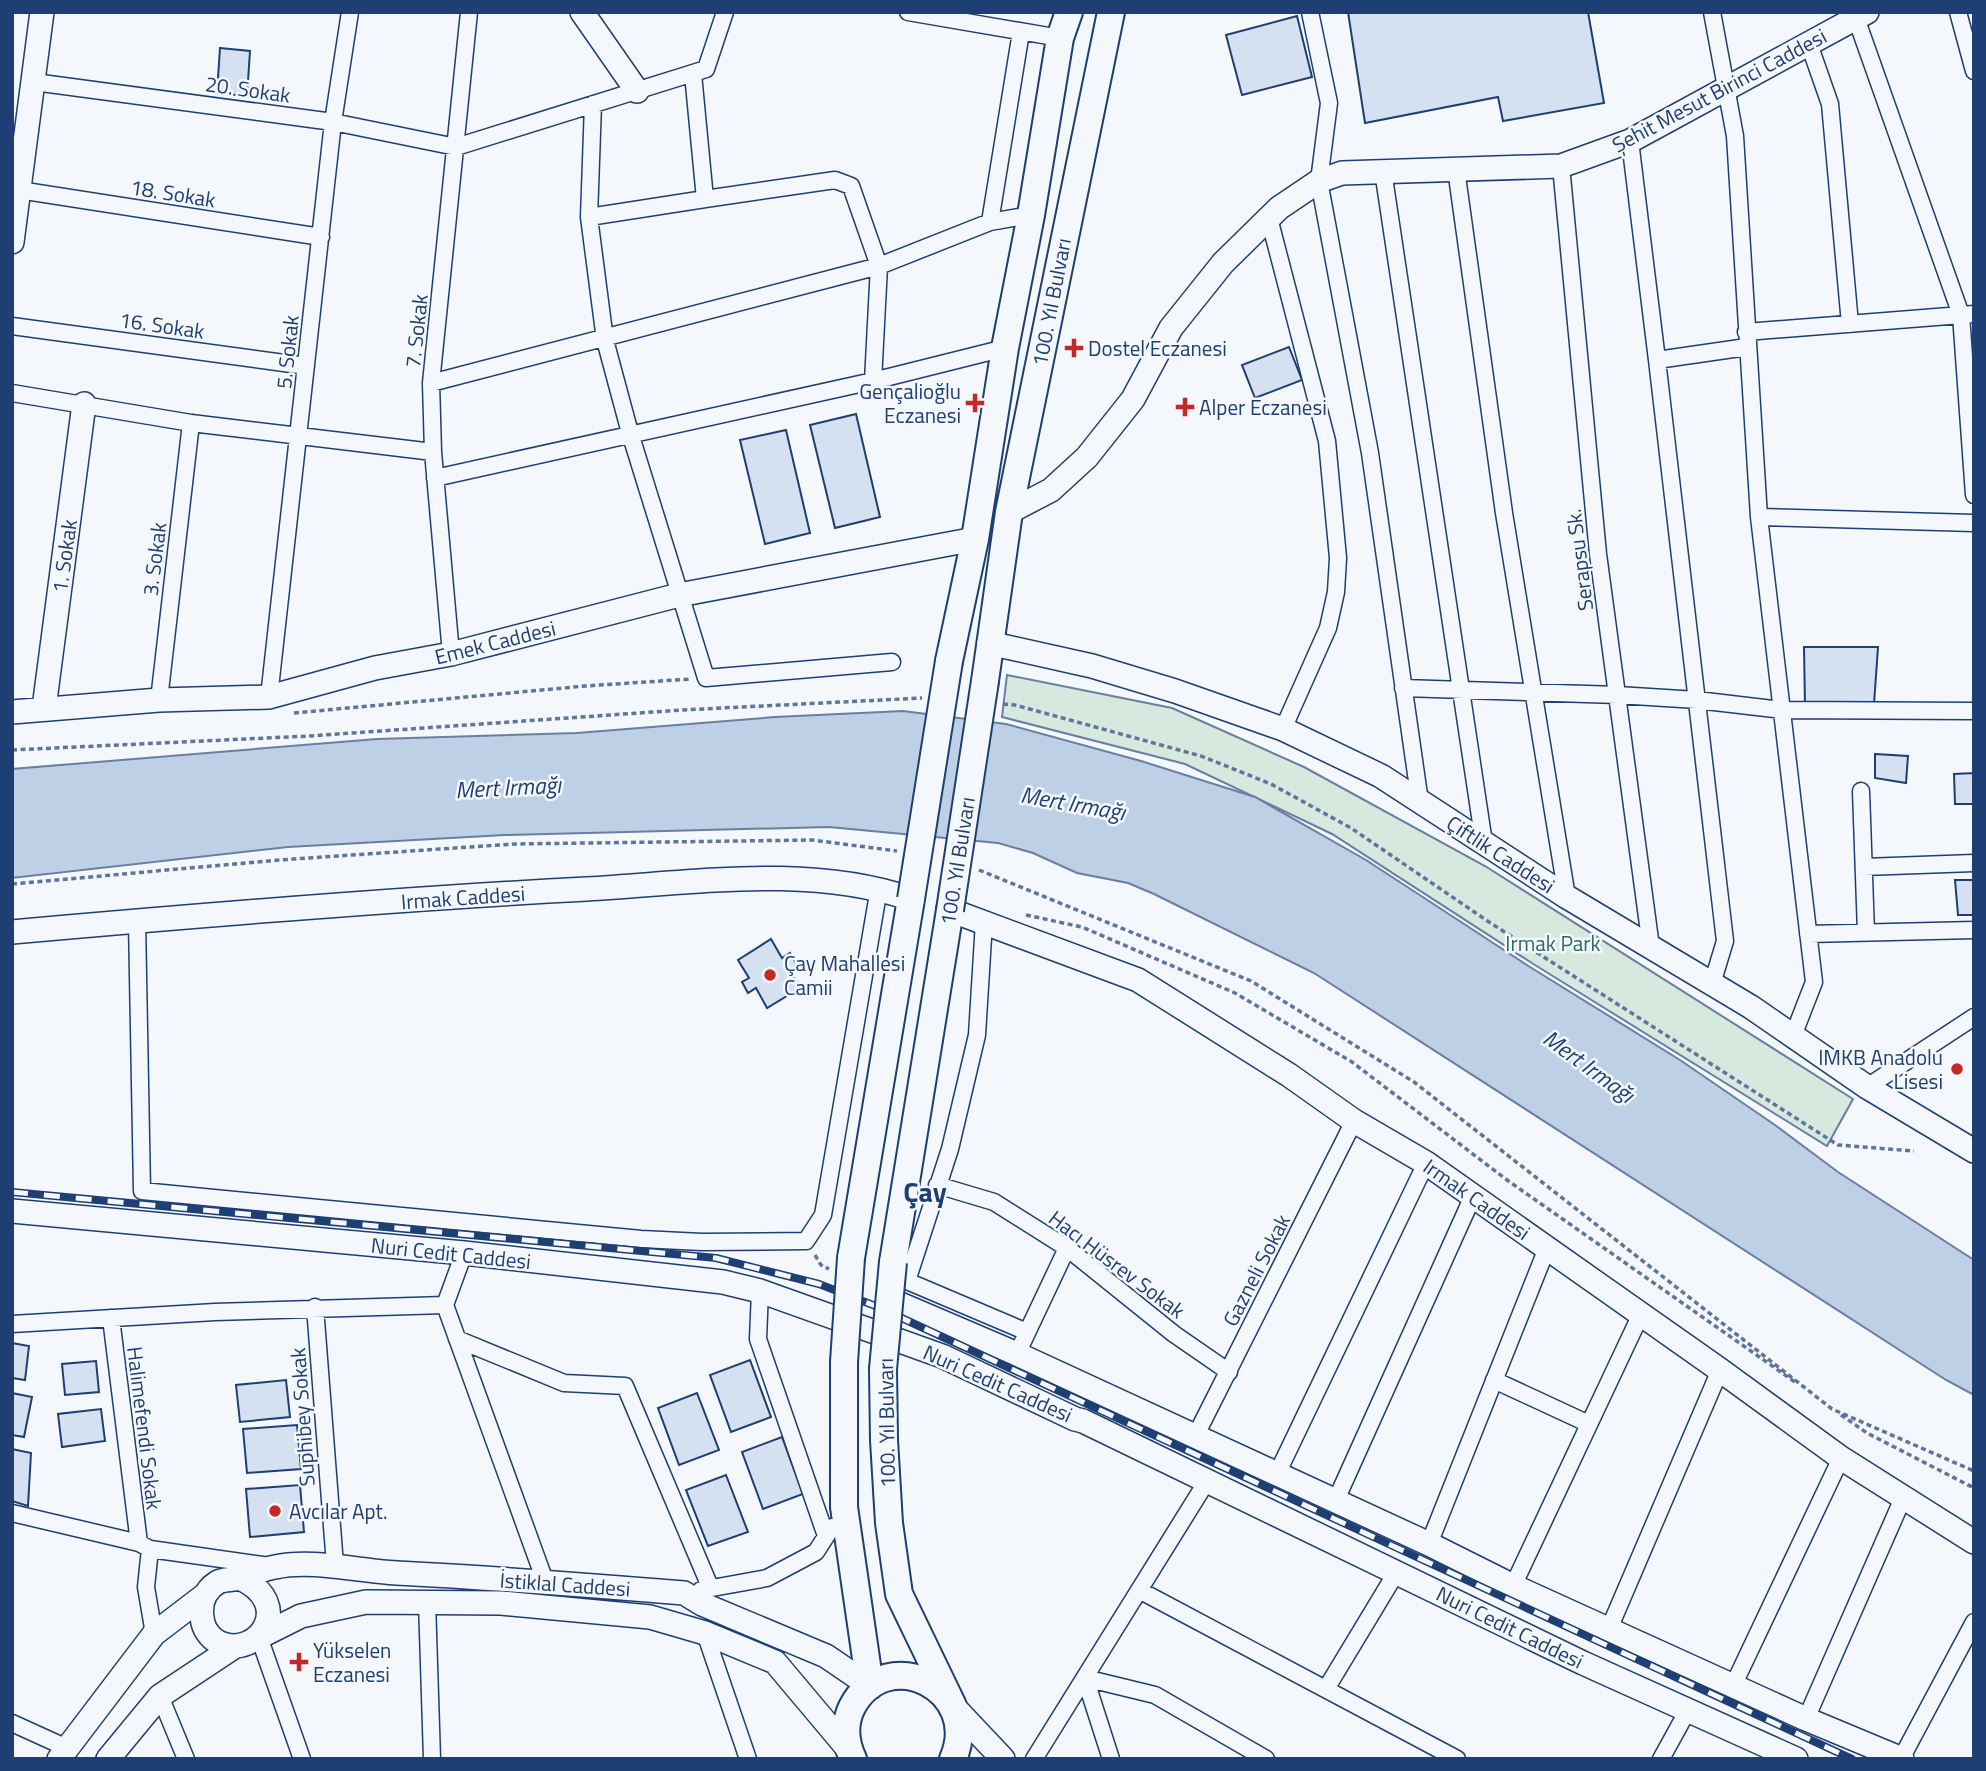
<svg xmlns="http://www.w3.org/2000/svg" width="1986" height="1771" font-family="'Titillium Web',sans-serif">
<style>
.green{fill:#d7e8df;stroke:#687fa3;stroke-width:2}
.water{fill:#bed0e5;stroke:#687fa3;stroke-width:2}
.building{fill:#d5e0f0;stroke:#1d3f73;stroke-width:2}
.lines{fill:none;stroke-linecap:round;stroke-linejoin:round}
.street-casing{stroke:#1d3f73;stroke-width:19}
.secondary-casing{stroke:#1d3f73;stroke-width:26}
.primary-casing{stroke:#1d3f73;stroke-width:30}
.path{stroke:#5e769c;stroke-width:3.5;stroke-dasharray:5 3.5;stroke-linecap:butt}
.street{stroke:#f4f7fb;stroke-width:16}
.secondary{stroke:#f4f7fb;stroke-width:23}
.primary{stroke:#f4f7fb;stroke-width:26}
.rail-casing{stroke:#1d3f73;stroke-width:8}
.rail{stroke:#f4f7fb;stroke-width:5;stroke-dasharray:16;stroke-linecap:butt}
.primary-bridge-casing{stroke:#1d3f73;stroke-width:30;stroke-linecap:butt}
.primary-bridge{stroke:#f4f7fb;stroke-width:26}
.poi-dot{fill:#c62828;stroke:#f4f7fb;stroke-width:2.5}
.labels{text-anchor:middle;dominant-baseline:central;stroke-width:5;stroke-linejoin:round;paint-order:stroke}
.street-label{font-size:21px;fill:#1d3f73;stroke:#f4f7fb}
.poi-label{font-size:21px;fill:#1d3f73;stroke:#f4f7fb;text-anchor:start}
.park-label{font-size:21px;fill:#2c6c60;stroke:#f4f7fb}
.water-label{font-size:23px;font-style:italic;fill:#1d3f73;stroke:#f4f7fb}
.district-label{font-size:28px;font-weight:bold;fill:#1d3f73;stroke:#f4f7fb}
</style>
<rect width="100%" height="100%" fill="#f4f7fb"/>
<path class="green" d="M1007,675L1172,708L1304,767L1485,866L1853,1099L1827,1146L1535,965L1332,834L1185,764L1002,717Z"/>
<path class="water" d="M903,711L1006,724L1141,761L1255,797L1366,860L1530,967L1680,1060L1775,1125L1838,1172L1974,1260V1395L1946,1380L1314,973L1154,894L1128,883L1077,873L1033,853L998,843L829,827L505,835L288,847L12,878V769L377,739L577,733L775,717Z"/>
<path class="building" d="M1348,12H1588L1604,103L1503,121L1498,97L1365,123Z
M1297,16L1312,77L1242,95L1226,35Z
M220,48L250,51L247,96L217,93Z
M1289,347L1302,380L1255,398L1242,365Z
M856,414L880,517L835,528L810,425Z
M786,430L810,533L765,544L740,440Z
M1804,647H1878L1874,704L1805,706Z
M1875,754L1908,756L1906,783L1875,778Z
M1974,773V804H1955L1954,774Z
M1955,880H1974V915H1958Z
M771,939L782,958L790,953L799,968L791,973L800,988L767,1008L756,988L748,993L742,982L749,978L738,960Z
M12,1343L29,1346L25,1380L12,1378Z
M750,1360L771,1417L731,1432L710,1375Z
M96,1361L99,1392L65,1395L62,1364Z
M286,1380L290,1417L240,1422L236,1385Z
M12,1393L32,1397L24,1437L12,1435Z
M697,1393L719,1450L679,1465L658,1408Z
M101,1409L105,1441L62,1447L58,1414Z
M297,1425L301,1469L247,1473L243,1429Z
M782,1437L803,1494L763,1509L742,1452Z
M12,1449L31,1453L28,1506L12,1501Z
M726,1475L748,1532L708,1546L686,1490Z
M300,1485L304,1532L250,1537L246,1489Z"/>
<g class="lines">
<g class="street-casing">
<path id="street" d="M908,12L1060,38
M1310,12L1329,103L1319,181L1370,453L1420,802
M1712,12L1735,136L1759,517L1814,982L1793,1036
M1958,12L1974,71
M1856,18L1961,315L1974,495
M1809,44L1830,104L1850,324
M693,74L705,199L835,180L851,186L879,266L873,381
M34,82L333,122L456,147L706,69L725,12
M593,104L589,217L605,340L630,433L706,678L892,662
M1630,141L1657,360L1747,347
M1561,166L1598,554L1651,947
M1456,169L1504,513L1567,897
M1383,171L1484,843
M19,190L321,237
M589,217L705,199
M1269,218L1327,441L1338,558L1336,592L1328,628L1283,729
M990,222L1021,32
M12,326L306,366
M1746,332L1974,314
M1657,360L1725,941L1712,984
M431,383L879,266L990,222L1031,215
M12,393L191,423L433,452
M435,478L873,381L1005,348
M1759,517L1974,523
M451,654L433,452L431,383L469,12
M1403,688L1618,695L1697,700L1782,710L1974,711
M269,697L333,122L350,12
M159,700L191,423
M1861,791L1866,933
M1864,867L1974,863
M137,921L142,1191L641,1239L702,1242L806,1241L823,1215L879,888
M984,922L977,1035L950,1149L907,1281L1027,1332
M1808,934L1974,930
M1867,1087L1974,1017
M937,1185L994,1202L1067,1248L1174,1334L1229,1372
M464,1253L445,1305L545,1581
M760,1291L758,1339L826,1536
M315,1307L335,1565
M111,1318L139,1543
M12,1324L215,1312L445,1305
M457,1339L564,1383L625,1386L711,1589
M1017,1354L1067,1248
M1494,1380L1589,1424
M1195,1437L1354,1121
M1277,1474L1426,1163
M1336,1500L1473,1196
M12,1513L139,1543L150,1549L270,1566
M1429,1544L1547,1248
M150,1549L146,1587L154,1634
M1513,1586L1641,1314
M701,1590L767,1578L816,1552L832,1527
M1139,1590L1457,1759
M427,1601L432,1759
M1609,1629L1720,1370
M705,1633L748,1759
M259,1637L302,1759
M1085,1678L1155,1695L1266,1759
M1085,1678L1111,1759
M1733,1686L1841,1458
M1326,1689L1396,1573
M160,1696L186,1759
M1806,1719L1903,1498
M12,1723L67,1748
M1034,1759L1207,1481
M1661,1759L1688,1710
M1901,1759L1974,1622"/>
</g>
<g class="secondary-casing">
<path id="secondary" d="M582,12L637,91
M12,242L42,12
M1009,512L1051,490L1087,457L1133,399L1171,328L1223,263L1279,208L1319,181L1342,173L1561,166L1630,141L1867,12
M989,643L1092,666L1175,691L1283,729L1381,776L1567,897L1751,1007L1867,1087L1974,1151
M44,708L84,404
M12,712L159,700L269,697L375,668L451,654L679,595L975,539
M950,910L1138,980L1289,1075L1354,1121L1426,1163L1720,1370L1841,1458L1974,1542
M12,932C203,915 395,899 587,889C694,883 808,864 911,899
M12,1211L464,1253L723,1282L760,1291L942,1356L1075,1419L1083,1421L1583,1663L1796,1759
M900,1304L1017,1354L1429,1544L1513,1586L1806,1719L1902,1759
M240,1578C296,1604 258,1659 220,1643C212,1640 205,1631 203,1623C199,1607 203,1591 218,1582C224,1579 233,1580 239,1578C251,1575 263,1569 275,1567C312,1559 358,1571 397,1573C493,1578 588,1585 684,1593L702,1604L826,1656L870,1686
M259,1637L301,1616L366,1602L501,1603L650,1617L705,1633L775,1662L849,1750
M953,1706L1003,1759
M59,1759L154,1634L205,1595
M108,1759L160,1696L234,1647"/>
</g>
<g class="primary-casing">
<path id="primary" d="M949,661L975,539L1005,348L1031,215L1060,38L1069,12
M985,681L1009,512L1111,12
M851,1258L911,899
M893,1262L950,910
M844,1362V1507L870,1686
M883,1369L884,1440L889,1523L899,1594L953,1706
M853,1759C845,1742 844,1723 852,1707C887,1641 983,1690 953,1759"/>
</g>
<path class="path" d="M1003,704L1015,705L1201,756L1271,784L1351,828L1489,922L1838,1145L1914,1151
M294,713L585,686L691,679
M12,750L309,736L682,710L922,698
M979,870L1251,981L1414,1082L1832,1409L1974,1471
M12,884L279,860L514,844L812,840L897,851
M1026,915L1082,927L1235,993L1352,1062L1507,1180L1795,1382
M815,1255L821,1265L829,1269
M1841,1415L1867,1433L1974,1488"/>
<use href="#street" class="street"/>
<use href="#secondary" class="secondary"/>
<use href="#primary" class="primary"/>
<g class="rail-casing">
<path id="rail" d="M12,1192L716,1258L819,1284L878,1307L1852,1759"/>
</g>
<use href="#rail" class="rail"/>
<g class="primary-bridge-casing">
<path id="primary-bridge" d="M911,899L949,661
M950,910L985,681
M844,1362L851,1258
M883,1369L893,1262"/>
</g>
<use href="#primary-bridge" class="primary-bridge"/>
</g>
<g class="poi-dot">
<path d="M1070.5 337.5h7v7h7v7h-7v7h-7v-7h-7v-7h7z"/>
<path d="M971.5 392.5h7v7h7v7h-7v7h-7v-7h-7v-7h7z"/>
<path d="M1181.5 396.5h7v7h7v7h-7v7h-7v-7h-7v-7h7z"/>
<circle cx="770" cy="975" r="7"/>
<circle cx="1957" cy="1069" r="7"/>
<circle cx="275" cy="1511" r="7"/>
<path d="M295.5 1651.5h7v7h7v7h-7v7h-7v-7h-7v-7h7z"/>
</g>
<g class="labels">
<g class="street-label">
<text transform="translate(248 89) rotate(8)">20. Sokak</text>
<text transform="translate(1719 90) rotate(-28)">Şehit Mesut Birinci Caddesi</text>
<text transform="translate(173 193) rotate(9)">18. Sokak</text>
<text transform="translate(1051 302) rotate(-79)">100. Yıl Bulvarı</text>
<text transform="translate(162 325) rotate(8)">16. Sokak</text>
<text transform="translate(416 331) rotate(-84)">7. Sokak</text>
<text transform="translate(287 352) rotate(-84)">5. Sokak</text>
<text transform="translate(64 556) rotate(-82)">1. Sokak</text>
<text transform="translate(154 559) rotate(-83)">3. Sokak</text>
<text transform="translate(1579 560) rotate(-97)">Serapsu Sk.</text>
<text transform="translate(495 642) rotate(-14)">Emek Caddesi</text>
<text transform="translate(1501 854) rotate(33)">Çiftlik Caddesi</text>
<text transform="translate(957 861) rotate(-81)">100. Yıl Bulvarı</text>
<text transform="translate(463 897) rotate(-4)">Irmak Caddesi</text>
<text transform="translate(1477 1199) rotate(35)">Irmak Caddesi</text>
<text transform="translate(451 1253) rotate(6)">Nuri Cedit Caddesi</text>
<text transform="translate(1117 1264) rotate(37)">Hacı Hüsrev Sokak</text>
<text transform="translate(1256 1270) rotate(-63)">Gazneli Sokak</text>
<text transform="translate(998 1383) rotate(24)">Nuri Cedit Caddesi</text>
<text transform="translate(302 1417) rotate(-94)">Suphibey Sokak</text>
<text transform="translate(886 1423) rotate(-91)">100. Yıl Bulvarı</text>
<text transform="translate(145 1428) rotate(83)">Halimefendi Sokak</text>
<text transform="translate(565 1584) rotate(4)">İstiklal Caddesi</text>
<text transform="translate(1510 1627) rotate(26)">Nuri Cedit Caddesi</text>
</g>
<g class="poi-label">
<text x="1088" y="348">Dostel Eczanesi</text>
<text x="961" y="391" text-anchor="end">Gençalioğlu<tspan x="961" dy="24">Eczanesi</tspan></text>
<text x="1199" y="407">Alper Eczanesi</text>
<text x="784" y="963">Çay Mahallesi<tspan x="784" dy="24">Camii</tspan></text>
<text x="1943" y="1057" text-anchor="end">IMKB Anadolu<tspan x="1943" dy="24">Lisesi</tspan></text>
<text x="289" y="1511">Avcılar Apt.</text>
<text x="313" y="1650">Yükselen<tspan x="313" dy="24">Eczanesi</tspan></text>
</g>
<g class="park-label">
<text x="1553" y="943">Irmak Park</text>
</g>
<g class="water-label">
<text transform="translate(508 787) rotate(-3)">Mert Irmağı</text>
<text transform="translate(1073 803) rotate(10)">Mert Irmağı</text>
<text transform="translate(1589 1066) rotate(36)">Mert Irmağı</text>
</g>
<g class="district-label">
<text x="925" y="1191">Çay</text>
</g>
</g>
<rect width="1986" height="1771" fill="none" stroke="#1d3f73" stroke-width="28"/>
</svg>
